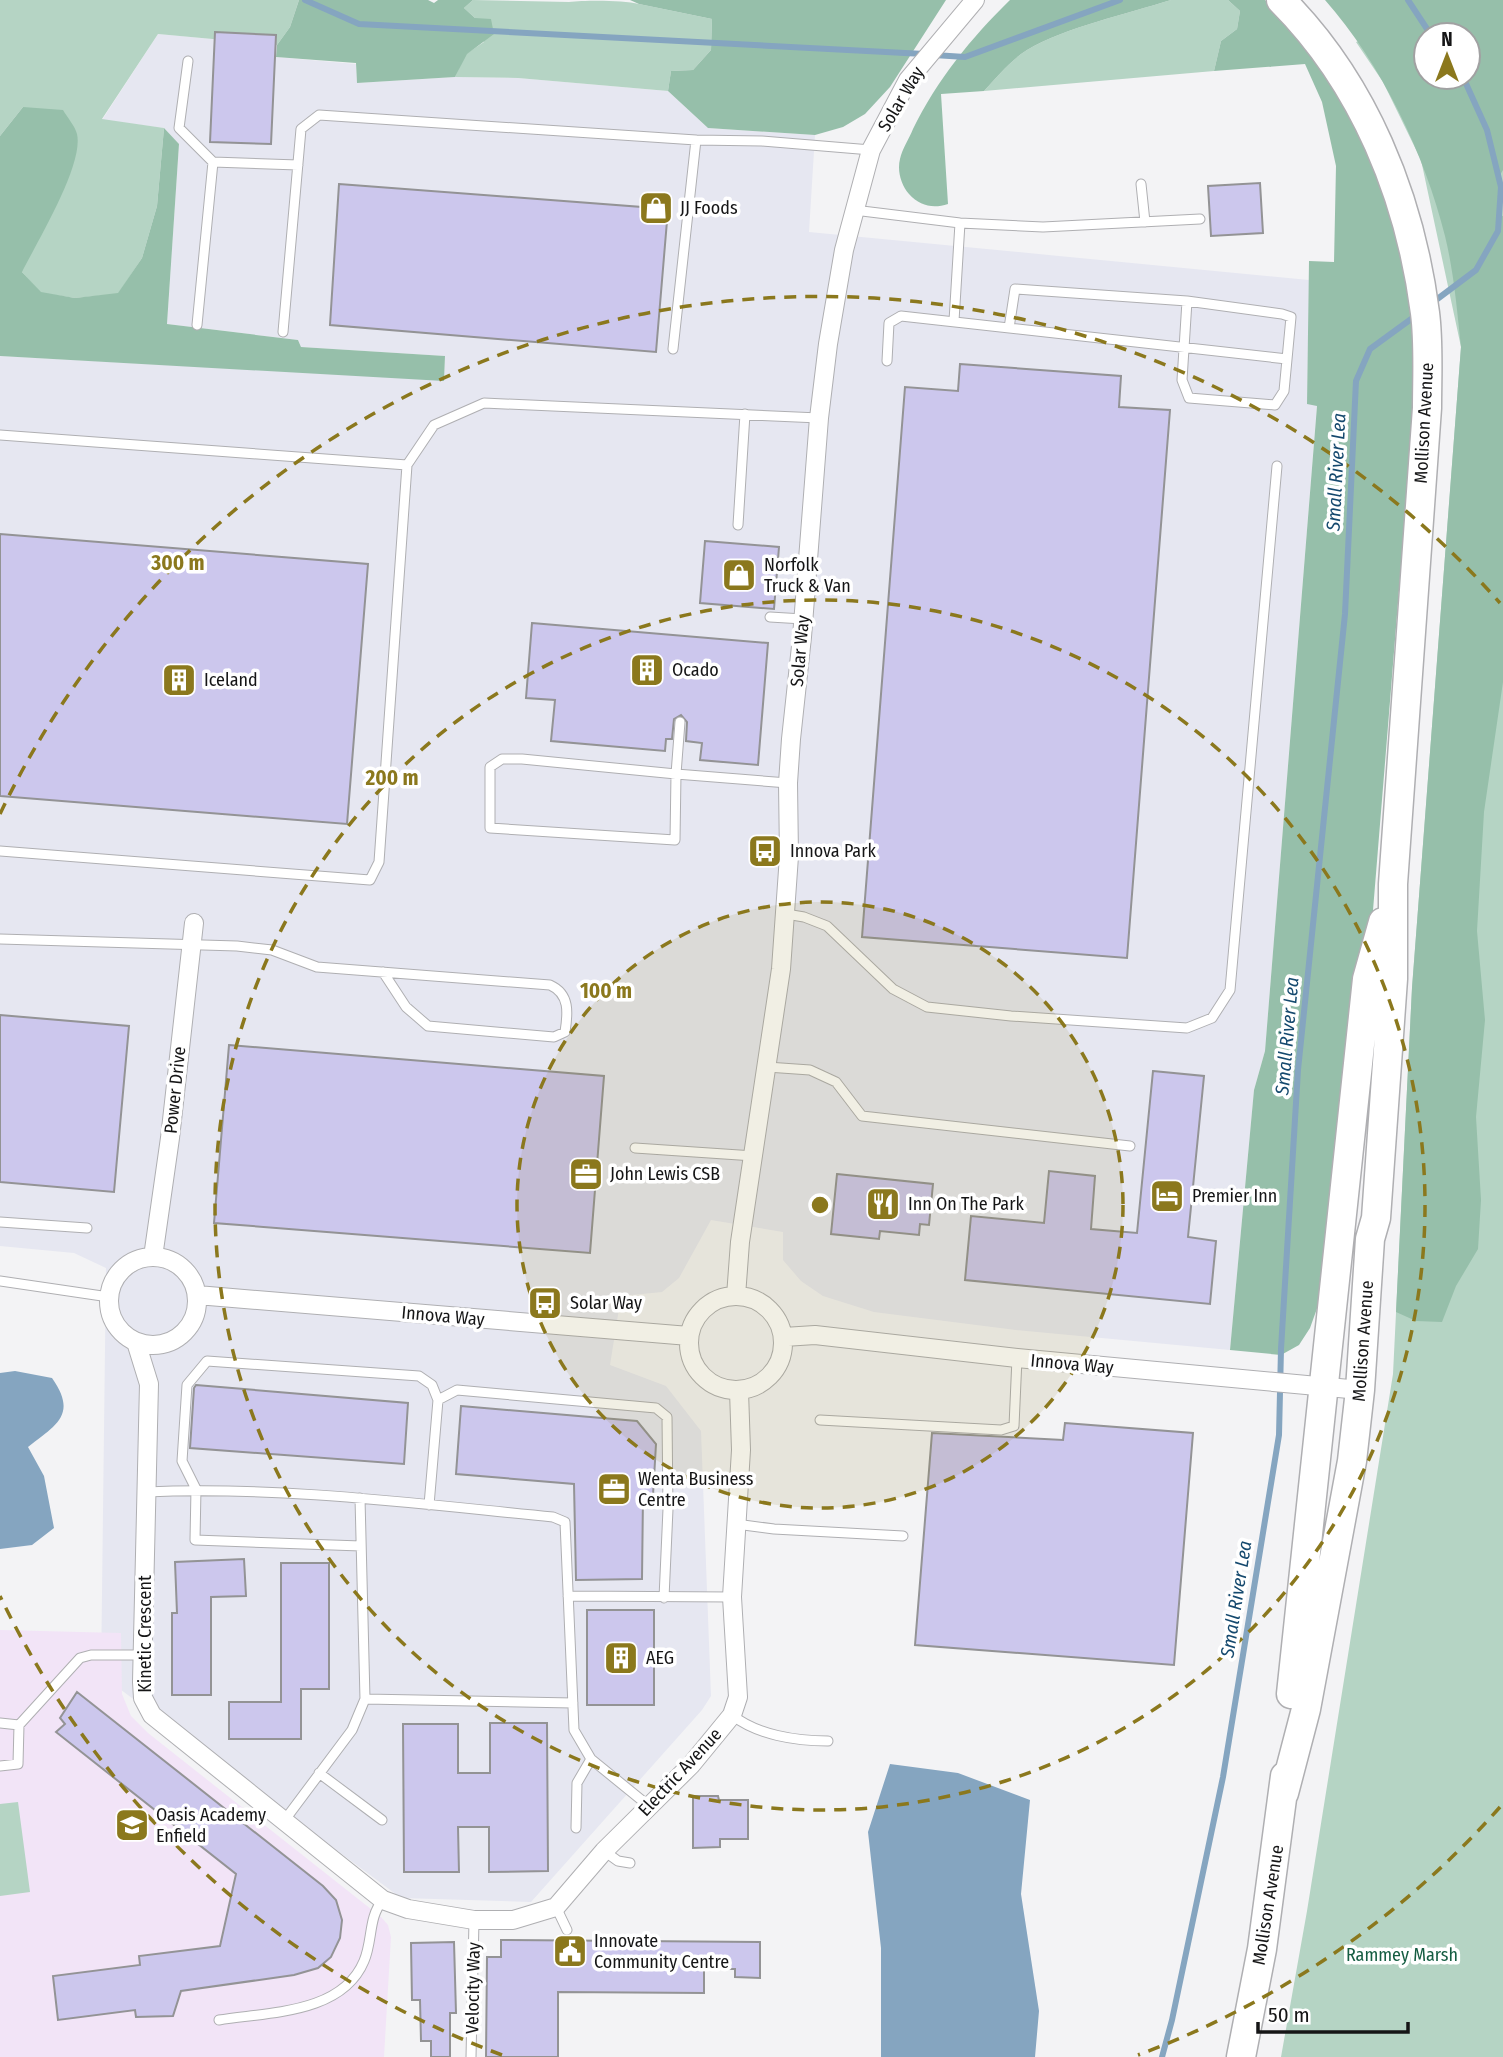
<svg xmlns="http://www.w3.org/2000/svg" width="1503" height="2057" font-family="'Fira Sans Condensed',sans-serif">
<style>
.built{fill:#e6e7f1}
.education{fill:#f2e4f7}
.green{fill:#b5d4c4;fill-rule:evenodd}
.forest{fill:#96bfaa;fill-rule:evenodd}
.water{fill:#85a5c0}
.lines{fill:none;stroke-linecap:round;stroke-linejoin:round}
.stream{stroke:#85a5c0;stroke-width:6}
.building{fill:#ccc7ed;stroke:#939395;stroke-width:2}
.lane-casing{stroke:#afafb2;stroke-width:11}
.street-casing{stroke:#afafb2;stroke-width:20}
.primary-casing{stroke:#afafb2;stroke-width:31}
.lane{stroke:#fff;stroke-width:9}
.street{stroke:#fff;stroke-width:18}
.primary{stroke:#fff;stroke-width:28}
.ring{fill:none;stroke:#8b781d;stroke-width:3.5;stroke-dasharray:12 9}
.labels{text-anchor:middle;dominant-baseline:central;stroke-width:7;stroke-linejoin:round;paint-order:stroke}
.street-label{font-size:18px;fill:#151516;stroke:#fff}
.poi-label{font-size:18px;fill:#151516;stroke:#fff;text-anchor:start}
.park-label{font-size:18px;fill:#155d42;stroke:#fff}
.water-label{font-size:19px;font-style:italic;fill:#15496e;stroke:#fff}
.centre{fill:#8b781d;stroke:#fff;stroke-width:3.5}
.ring-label{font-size:21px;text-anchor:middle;font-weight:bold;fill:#8b781d;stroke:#fff;stroke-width:7;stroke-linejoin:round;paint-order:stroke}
</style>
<rect width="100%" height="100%" fill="#f3f3f5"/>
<path class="built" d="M158,34L277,45L276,57L356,64L357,83L455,77L518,78L668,91L708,128L815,135L809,232L1309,280L1307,403L1317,405L1265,1051L1254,1090L1230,1350L1016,1330L874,1312L823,1296L801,1281L783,1260V1232L711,1220L679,1278L662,1292L621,1296L610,1365L666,1386L701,1431L711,1696L702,1710L531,1902L401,1898L101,1675L106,1268L74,1253L0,1246V356L444,380L445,356L301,347L298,340L167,324L179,144L164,128L102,120Z"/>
<path class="education" d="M0,1630L121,1633L122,1694L131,1716L148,1733L381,1917L388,1925L391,1937L384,2057H0Z"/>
<path class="green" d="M0,0H299L290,27L277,45L158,34L102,119L164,128L157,206L142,258L118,294L75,298L41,293L22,272L23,107L0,136Z
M473,0L569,2C586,0 623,0 639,4L712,19L711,50L693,70L671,71L668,91L518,78L455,77L466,54L484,42L475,18L464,8Z
M1171,0H1228L1240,11L1237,29L1221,41L1214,71L984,91C997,77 1011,60 1027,50C1066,27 1127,14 1171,0Z
M1503,0V2057H1281L1307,1911L1393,1374L1412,988L1461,347L1421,160L1383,82L1356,42ZM1426,35H1468V77H1426Z
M18,1802L30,1892L0,1896V1804Z"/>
<path class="forest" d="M299,0H428L434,3L438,0H473L464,8L475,18L491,19L494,34L467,54L455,77L357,83L356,63L276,57L277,45L290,27Z
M630,0H946L890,87L865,114L843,127L815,135L708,128L668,91L671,71L693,70L711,50L712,19L639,4Z
M1010,0H1171C1127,14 1066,27 1027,50C1011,60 997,77 984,91L941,94L948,204C933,209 920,206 909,194C901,185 897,171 900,159C902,149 909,139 913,129C937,80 971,38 1010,0Z
M1228,0H1265C1286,24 1309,47 1328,73C1337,85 1344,101 1351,115C1403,211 1417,311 1413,418L1371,935L1336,1153L1319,1303L1310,1328L1299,1345L1281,1355L1230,1350L1254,1090L1265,1051L1317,406L1307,404L1309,261L1334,262L1336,166L1322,102L1305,64L1214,71L1221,41L1237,29L1240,11Z
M1325,0H1503V170L1500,175L1498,215L1503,216V682L1484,812L1477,931L1485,1020L1476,1117L1481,1200L1478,1249L1456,1286L1442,1322L1416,1321L1396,1312L1412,988L1461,347C1457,310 1454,273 1445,236C1425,155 1381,63 1325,0ZM1426,35H1468V77H1426Z
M23,107L63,110C67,117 75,126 77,134C84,165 37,242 22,272L41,292L75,298L118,293L142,258L157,206L164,128L179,144L167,324L298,340L301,347L445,356L444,381L0,356V136Z"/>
<path class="water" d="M15,1371L52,1378C78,1415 56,1425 28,1447L44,1476L54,1528L32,1545L0,1549V1373Z
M890,1764L958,1773L1030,1800L1021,1894L1039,2011L1035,2057H881V1948L868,1832Z"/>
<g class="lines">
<path class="stream" d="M305,0L359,24L924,54
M1408,0L1431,35
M934,55L965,57L1120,0
M1432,303L1476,270L1498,231L1501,187L1487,130L1463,77
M1162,2057L1172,2020L1223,1777L1279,1435L1281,1349L1298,1070L1345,614L1356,381L1370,349L1418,314"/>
</g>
<path class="building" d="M215,32L276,35L271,144L210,142Z
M1260,183L1263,233L1211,236L1208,186Z
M339,184L668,209L656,352L330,325Z
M960,364L1121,376L1119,407L1170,410L1127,958L862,937L905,387L958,391Z
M0,534L368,564L347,824L0,796Z
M705,541L779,547L774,609L700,603Z
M532,623L768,643L758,765L700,760L702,743L686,741L687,722L681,715L674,719L672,739H666L665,751L551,741L555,700L526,698Z
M0,1015L129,1026L114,1192L0,1182Z
M229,1045L604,1076L590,1253L214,1223Z
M1153,1071L1204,1076L1188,1237L1216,1241L1210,1304L965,1280L971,1216L1044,1223L1049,1171L1095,1176L1091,1229L1137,1233Z
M837,1174L933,1184L929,1225L920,1224L919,1235L880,1231L879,1239L831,1234Z
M196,1385L408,1403L404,1464L190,1448L194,1388Z
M461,1406L637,1421L656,1444L653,1495L643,1496L642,1579L576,1580L574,1484L456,1474Z
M1065,1423L1193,1433L1174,1665L915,1645L932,1433L1063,1440Z
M244,1559L246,1596L211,1597V1695H172V1613H177L175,1562Z
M281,1563H329V1689H301V1739H229V1702H281Z
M587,1610H654V1705H587Z
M77,1692L323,1886L336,1900L342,1920L340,1938L331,1957L318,1968L294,1975L181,1991L173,2016L136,2017L135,2010L58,2020L53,1976L140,1965L139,1956L220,1946L236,1874L56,1732L65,1724L60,1718Z
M490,1723H547L548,1871L489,1872V1827H458L459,1872H404L403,1724H458V1773H490Z
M693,1796H718L719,1800H748V1839H720V1847L693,1848Z
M501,1940L760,1942V1978L735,1977V1969H704V1993L558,1992V2057H486L487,1957H501Z
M454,1942L456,2013H450V2057H431V2041H421L420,2000H412L411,1943Z"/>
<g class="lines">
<g class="lane-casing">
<path id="lane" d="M188,61L179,128L213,162L197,325
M213,162L298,165
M1141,184L1145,222
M854,210L960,223L1043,227L1200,219
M954,321L960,223
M1009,328L1015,289L1187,301L1282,314L1291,317L1284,391L1275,405L1189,398L1182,380L1187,301
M283,332L301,129L319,115L696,140L762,141L871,150
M673,349L696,140
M887,361L889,323L901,316L1287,359
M0,435L407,465
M738,525L745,414
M770,617L803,619
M680,722L676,774L788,783
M502,759H522L676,774L675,840L490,828V767Z
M0,851L370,880L379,862L407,465L434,425L484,403L819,418
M786,914L804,917L827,926L893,989L927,1007L1011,1016L1187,1028L1212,1018L1230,990L1277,466
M0,939L237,946L272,950L317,967L550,985C570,994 568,1013 565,1032L554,1037L428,1026L406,1007L383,972
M767,1067L810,1070L836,1082L862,1116L1130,1146
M635,1148L754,1156
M0,1222L87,1228
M0,1281L109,1297
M438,1400L457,1390L656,1408L667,1417L668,1509L664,1598
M820,1420L1001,1430L1014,1426L1017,1358
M146,1492C282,1486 418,1504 553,1517L565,1522L574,1730L591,1759L650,1807
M736,1524L774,1529L903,1536
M361,1546L195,1540L196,1489L182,1461L187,1385L207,1361L419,1376L432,1385L438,1400L429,1505
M568,1596L732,1597
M365,1699L573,1703
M732,1715C757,1735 796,1741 828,1741
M0,1723L19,1725
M0,1766L18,1764L19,1725L80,1658L91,1655H143
M319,1773L382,1820
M284,1821L352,1730L365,1699L360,1498
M576,1828L577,1783L591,1759
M604,1851L618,1861L630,1863
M556,1907L567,1930
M219,2020C268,2012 342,2014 364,1961C373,1940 368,1917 383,1900
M471,2057L474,1920"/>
</g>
<g class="street-casing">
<path id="street" d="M153,1257L170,1138L194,923
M109 1301a44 44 0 1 1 88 0a44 44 0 1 1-88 0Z
M197,1295L689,1336
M689 1343a47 47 0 1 1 94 0a47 47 0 1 1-94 0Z
M736,1296L740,1242L781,969L789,856L788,783L791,739L802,637L819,418L828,344L844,250L871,150L908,80L975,0
M784,1337L815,1335L1017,1358L1360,1390
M136,1342L149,1384L142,1682L143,1698L152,1715L383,1900L408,1909L474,1920H513L556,1907L604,1851L691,1765L732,1715L738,1697L732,1597L741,1450L739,1391"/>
</g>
<g class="primary-casing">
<path id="primary" d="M1281,0C1364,83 1410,197 1425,313C1429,344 1427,377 1427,408L1393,884V979L1376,1218L1370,1239L1360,1390L1352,1461L1306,1709L1284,1793
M1291,1694L1367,979L1383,922
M1241,2057L1262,1949L1285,1776"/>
</g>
<use href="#lane" class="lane"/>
<use href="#street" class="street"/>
<use href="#primary" class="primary"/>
</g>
<circle cx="820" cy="1205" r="303" fill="#8b781d" fill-opacity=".12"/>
<g class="ring">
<circle cx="820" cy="1205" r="303"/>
<circle cx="820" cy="1205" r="605"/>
<path d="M1500 1807A908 908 0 0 1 1138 2055M502 2055A908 908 0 0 1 0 1596M0 814A908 908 0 0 1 1500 603"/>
</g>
<defs>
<g id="shop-square" transform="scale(1.75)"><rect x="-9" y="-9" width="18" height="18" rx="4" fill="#8b781d" stroke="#fff"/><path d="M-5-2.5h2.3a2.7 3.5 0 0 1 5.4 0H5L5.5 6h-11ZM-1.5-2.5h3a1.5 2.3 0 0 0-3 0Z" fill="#fff"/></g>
<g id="building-square" transform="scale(1.75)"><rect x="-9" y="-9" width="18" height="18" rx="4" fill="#8b781d" stroke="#fff"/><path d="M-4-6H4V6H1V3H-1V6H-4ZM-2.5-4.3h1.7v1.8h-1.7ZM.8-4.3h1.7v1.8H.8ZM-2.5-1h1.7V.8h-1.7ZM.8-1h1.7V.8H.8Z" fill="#fff"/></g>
<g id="bus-square" transform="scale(1.75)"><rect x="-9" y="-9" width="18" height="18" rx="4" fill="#8b781d" stroke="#fff"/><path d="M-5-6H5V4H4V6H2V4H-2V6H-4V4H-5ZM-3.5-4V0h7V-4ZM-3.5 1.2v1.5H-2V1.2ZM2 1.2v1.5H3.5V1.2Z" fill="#fff"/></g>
<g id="office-square" transform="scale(1.75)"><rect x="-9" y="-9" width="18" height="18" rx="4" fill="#8b781d" stroke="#fff"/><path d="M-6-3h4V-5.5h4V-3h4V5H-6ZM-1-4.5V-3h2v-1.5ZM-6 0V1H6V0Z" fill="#fff"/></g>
<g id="hotel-square" transform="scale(1.75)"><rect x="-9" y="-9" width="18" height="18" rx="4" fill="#8b781d" stroke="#fff"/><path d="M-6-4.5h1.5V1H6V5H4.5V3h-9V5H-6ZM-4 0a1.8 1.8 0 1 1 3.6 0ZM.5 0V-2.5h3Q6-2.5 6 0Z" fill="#fff"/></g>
<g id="restaurant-square" transform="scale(1.75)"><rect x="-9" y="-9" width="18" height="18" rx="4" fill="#8b781d" stroke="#fff"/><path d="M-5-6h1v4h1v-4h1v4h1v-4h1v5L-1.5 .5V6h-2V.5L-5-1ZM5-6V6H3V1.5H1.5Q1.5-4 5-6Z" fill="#fff"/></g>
<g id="school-square" transform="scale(1.75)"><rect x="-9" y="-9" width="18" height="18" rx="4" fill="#8b781d" stroke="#fff"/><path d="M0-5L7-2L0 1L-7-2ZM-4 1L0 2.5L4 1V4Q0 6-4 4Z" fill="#fff"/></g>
<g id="civic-square" transform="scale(1.75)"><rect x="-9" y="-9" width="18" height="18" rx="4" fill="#8b781d" stroke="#fff"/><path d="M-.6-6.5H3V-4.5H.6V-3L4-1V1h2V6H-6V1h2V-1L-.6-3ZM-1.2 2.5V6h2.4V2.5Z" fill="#fff"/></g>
</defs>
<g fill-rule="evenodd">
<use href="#shop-square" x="656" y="208"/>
<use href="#shop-square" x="739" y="575"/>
<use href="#building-square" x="647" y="670"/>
<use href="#building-square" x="179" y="680"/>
<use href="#bus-square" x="765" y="851"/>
<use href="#office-square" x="586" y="1174"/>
<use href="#hotel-square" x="1167" y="1196"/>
<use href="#restaurant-square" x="883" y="1204"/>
<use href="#bus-square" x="545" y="1303"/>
<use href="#office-square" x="614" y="1489"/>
<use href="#building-square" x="621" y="1658"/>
<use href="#school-square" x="132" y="1825"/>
<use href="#civic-square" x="570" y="1951"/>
</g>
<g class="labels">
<g class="street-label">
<text transform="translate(901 99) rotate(-59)">Solar Way</text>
<text transform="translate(1424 423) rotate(-87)">Mollison Avenue</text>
<text transform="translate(800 651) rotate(-85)">Solar Way</text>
<text transform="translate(175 1090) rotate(-84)">Power Drive</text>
<text transform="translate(443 1316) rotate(5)">Innova Way</text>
<text transform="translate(1363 1341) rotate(-86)">Mollison Avenue</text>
<text transform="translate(1072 1364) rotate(5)">Innova Way</text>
<text transform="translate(145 1634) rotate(-90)">Kinetic Crescent</text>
<text transform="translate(680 1772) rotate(-47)">Electric Avenue</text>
<text transform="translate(1268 1905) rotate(-81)">Mollison Avenue</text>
<text transform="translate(473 1988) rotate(-89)">Velocity Way</text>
</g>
<g class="poi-label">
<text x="680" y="208">JJ Foods</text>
<text x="764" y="565">Norfolk<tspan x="764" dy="21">Truck &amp; Van</tspan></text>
<text x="672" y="670">Ocado</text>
<text x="204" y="680">Iceland</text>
<text x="790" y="851">Innova Park</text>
<text x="610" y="1174">John Lewis CSB</text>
<text x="1192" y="1196">Premier Inn</text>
<text x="908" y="1204">Inn On The Park</text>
<text x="570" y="1303">Solar Way</text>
<text x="638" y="1479">Wenta Business<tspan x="638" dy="21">Centre</tspan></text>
<text x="646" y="1658">AEG</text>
<text x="156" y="1815">Oasis Academy<tspan x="156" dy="21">Enfield</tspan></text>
<text x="594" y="1941">Innovate<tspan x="594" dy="21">Community Centre</tspan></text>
</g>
<g class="park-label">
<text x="1402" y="1955">Rammey Marsh</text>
</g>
<g class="water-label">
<text transform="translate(1336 472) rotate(-87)">Small River Lea</text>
<text transform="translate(1287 1036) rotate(-85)">Small River Lea</text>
<text transform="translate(1236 1599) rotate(-81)">Small River Lea</text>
</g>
</g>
<circle cx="820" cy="1205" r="10" class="centre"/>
<g class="ring-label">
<text x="178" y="570">300 m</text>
<text x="392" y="785">200 m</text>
<text x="606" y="998">100 m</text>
</g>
<g transform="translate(1447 56)"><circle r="33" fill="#ffffff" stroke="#a1a1a2" stroke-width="2"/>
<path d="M0-5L12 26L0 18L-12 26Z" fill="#8b781d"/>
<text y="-10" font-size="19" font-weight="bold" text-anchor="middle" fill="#151516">N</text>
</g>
<path d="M1258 2022v10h150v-10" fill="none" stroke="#151516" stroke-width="3.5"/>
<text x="1268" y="2022" font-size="21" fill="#151516" stroke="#ffffff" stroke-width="5" paint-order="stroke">50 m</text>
</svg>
